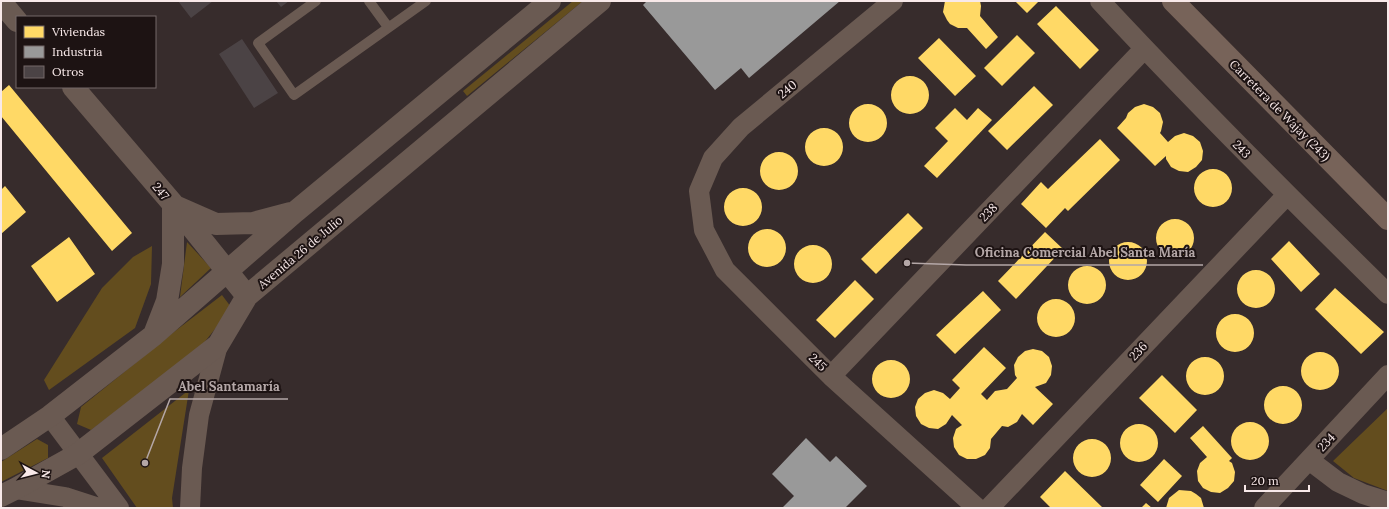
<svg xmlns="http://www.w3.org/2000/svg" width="1389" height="509" font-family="Lora,serif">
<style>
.green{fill:#634d1e}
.homes{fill:#ffd966}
.industry{fill:#999}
.building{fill:#4b4345}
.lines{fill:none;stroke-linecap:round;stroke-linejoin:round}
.service{stroke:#6a5a52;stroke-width:10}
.minor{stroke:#6a5a52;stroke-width:20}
.tertiary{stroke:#6a5a52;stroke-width:22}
.secondary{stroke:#776359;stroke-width:22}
.labels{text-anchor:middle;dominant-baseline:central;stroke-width:4;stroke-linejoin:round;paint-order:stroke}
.street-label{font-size:12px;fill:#f8e9e9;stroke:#1d1313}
.leader{fill:none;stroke:#b4a7a7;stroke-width:1.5}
.callout-dot{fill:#b4a7a7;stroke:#1d1313;stroke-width:1.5}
.callout-label{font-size:13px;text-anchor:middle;font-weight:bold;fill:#b4a7a7;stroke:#1d1313;stroke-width:4;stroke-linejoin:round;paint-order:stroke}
</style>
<rect width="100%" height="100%" fill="#372c2c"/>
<path class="green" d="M573,1H583L467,96L463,91Z
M187,242L211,268L180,297Z
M152,246L151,284L135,328L49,390L44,380L102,288L133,257Z
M222,295L231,307L215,329L199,349L91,430L77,424L81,407L170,335Z
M189,390L172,498L173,508H137L102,458Z
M1388,408V491L1354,478L1333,461Z
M37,439L48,445V458L1,482V462Z"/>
<path class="homes" d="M945,1H980L981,6L980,16L998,37L986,49L967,28H958L950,24L947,20L943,12Z
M1015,1H1039L1027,13Z
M1056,6L1099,50L1080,69L1037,24Z
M1017,35L1035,53L1002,86L984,68Z
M939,38L976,76L955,96L918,58Z
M891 95a19 19 0 1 1 38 0a19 19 0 1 1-38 0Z
M9,85L132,233L112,251L1,116V92Z
M1034,86L1053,105L1007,150L988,131Z
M849 123a19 19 0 1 1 38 0a19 19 0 1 1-38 0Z
M1144,104L1153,107L1160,113L1163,122L1161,131L1160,133L1168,142L1175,136L1184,133L1193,136L1200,142L1203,151L1202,160L1196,167L1188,172L1179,171L1171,167L1166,159V156L1155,166L1117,128L1126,118L1128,113L1135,107Z
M955,108L967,120L978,108L992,120L937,178L924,166L948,141L935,128Z
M805 147a19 19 0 1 1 38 0a19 19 0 1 1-38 0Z
M1100,139L1120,160L1068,211L1065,208L1046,228L1021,204L1041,182L1048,189Z
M760 171a19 19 0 1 1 38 0a19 19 0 1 1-38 0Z
M1194 188a19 19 0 1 1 38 0a19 19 0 1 1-38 0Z
M5,186L26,212L1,234V190Z
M724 207a19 19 0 1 1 38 0a19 19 0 1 1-38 0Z
M908,213L923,228L876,274L861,259Z
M1156 238a19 19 0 1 1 38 0a19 19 0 1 1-38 0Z
M748 248a19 19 0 1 1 38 0a19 19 0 1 1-38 0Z
M1045,232L1063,249L1016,299L998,281Z
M69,237L95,274L57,302L31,266Z
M1289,241L1320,274L1301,292L1271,259Z
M1109 261a19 19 0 1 1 38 0a19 19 0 1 1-38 0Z
M794 264a19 19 0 1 1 38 0a19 19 0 1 1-38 0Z
M1068 285a19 19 0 1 1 38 0a19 19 0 1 1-38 0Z
M1237 289a19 19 0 1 1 38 0a19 19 0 1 1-38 0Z
M855,280L874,299L835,338L816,320Z
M1335,288L1384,332L1361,354L1315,309Z
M983,291L1001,310L955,354L936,335Z
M1037 318a19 19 0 1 1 38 0a19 19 0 1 1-38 0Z
M1216 333a19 19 0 1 1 38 0a19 19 0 1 1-38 0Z
M984,347L1006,368L981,394L987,400L995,391L1007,389L1017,378L1015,375L1014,365L1018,357L1025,351L1033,349L1042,351L1049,357L1052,366L1051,375L1046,383L1035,387L1053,404L1033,425L1022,414L1017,422L1008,427L1002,426L991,439L990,448L985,455L976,459H967L959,455L954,447L953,438L956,429L962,425L952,415L946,424L938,429L929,428L921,424L916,416L915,407L918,399L925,393L934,390L943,393L950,399L960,388L952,380Z
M1301 371a19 19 0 1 1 38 0a19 19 0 1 1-38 0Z
M1186 376a19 19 0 1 1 38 0a19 19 0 1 1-38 0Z
M872 379a19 19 0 1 1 38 0a19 19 0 1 1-38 0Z
M1162,375L1197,410L1175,433L1139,398Z
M1264 405a19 19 0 1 1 38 0a19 19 0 1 1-38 0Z
M1231 441a19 19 0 1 1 38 0a19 19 0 1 1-38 0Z
M1120 443a19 19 0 1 1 38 0a19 19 0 1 1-38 0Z
M1203,426L1232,458L1229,461L1232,463L1235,472L1234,481L1228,488L1220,493L1211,492L1203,488L1198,481L1197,471L1200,463L1207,457L1190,438Z
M1073 458a19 19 0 1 1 38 0a19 19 0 1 1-38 0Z
M1164,459L1182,476L1158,502L1140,485Z
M1065,471L1103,508H1051L1040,497Z
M1179,490L1191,491L1196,494L1201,498L1204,508H1166L1169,498Z
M1146,503L1152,508H1141Z"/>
<path class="industry" d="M647,1H840L749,78L741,68L715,90L643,5Z
M806,438L830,462L836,456L867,486L845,508H782L794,496L772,474Z"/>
<path class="building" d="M178,1H213L191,18Z
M276,1H289L281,7Z
M242,39L278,93L254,108L219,54Z"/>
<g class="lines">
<path class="service" d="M316,1L258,43L294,95L426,1
M369,1L388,27"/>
<path class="minor" d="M893,1L741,127L713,158L699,191L704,230L725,270L831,376L977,508
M1100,1C1193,101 1290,198 1388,294
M831,376L1144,49
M50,416L119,508
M1309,460L1338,482L1363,494L1388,502
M15,489L65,497L99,508
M190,508L192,468L199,415L218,345
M989,508L1287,195
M1264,508L1388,375"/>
<path class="tertiary" d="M1,2L17,21
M73,87L173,204L247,296
M175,206L216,224L253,223L290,213
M155,332L167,301L173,264V204
M1,449L50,416L154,335L295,212L550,1
M1,496L15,489L78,454L218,345L247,296L600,1"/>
<path class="secondary" d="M1173,1L1388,219"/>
</g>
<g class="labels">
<g class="street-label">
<text transform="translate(787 89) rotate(-40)">240</text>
<text transform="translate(1280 110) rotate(45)">Carretera de Wajay (243)</text>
<text transform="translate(1242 149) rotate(46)">243</text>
<text transform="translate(161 191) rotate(50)">247</text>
<text transform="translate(988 212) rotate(-46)">238</text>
<text transform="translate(300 252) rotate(-40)">Avenida 26 de Julio</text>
<text transform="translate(1138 351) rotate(-47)">236</text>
<text transform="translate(818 362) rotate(45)">245</text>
<text transform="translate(1326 442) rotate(-47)">234</text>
</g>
</g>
<path class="leader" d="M907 263L966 265H1203M145 463L170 399H288"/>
<g class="callout-dot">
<circle cx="907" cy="263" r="4"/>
<circle cx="145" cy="463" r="4"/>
</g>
<g class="callout-label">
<text x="1085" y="257">Oficina Comercial Abel Santa María</text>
<text x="229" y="391">Abel Santamaría</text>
</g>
<rect width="1389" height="509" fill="none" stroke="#f8e9e9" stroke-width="4"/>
<rect x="16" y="16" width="140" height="72" fill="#1d1313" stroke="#756969"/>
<rect x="24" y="26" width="20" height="12" fill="#ffd966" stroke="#756969"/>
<text x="52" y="36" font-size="12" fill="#f8e9e9">Viviendas</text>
<rect x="24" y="46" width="20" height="12" fill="#999999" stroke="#756969"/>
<text x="52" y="56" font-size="12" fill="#f8e9e9">Industria</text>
<rect x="24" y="66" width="20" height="12" fill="#4b4345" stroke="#756969"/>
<text x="52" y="76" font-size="12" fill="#f8e9e9">Otros</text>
<g transform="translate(36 473) rotate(97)" stroke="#1d1313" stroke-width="3" paint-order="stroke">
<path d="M0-3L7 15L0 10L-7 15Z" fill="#f8e9e9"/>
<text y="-6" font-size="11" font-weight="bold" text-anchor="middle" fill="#f8e9e9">N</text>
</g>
<path d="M1245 485v6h64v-6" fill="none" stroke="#f8e9e9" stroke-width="2"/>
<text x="1251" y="485" font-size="12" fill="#f8e9e9" stroke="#1d1313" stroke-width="3" paint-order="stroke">20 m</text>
</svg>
